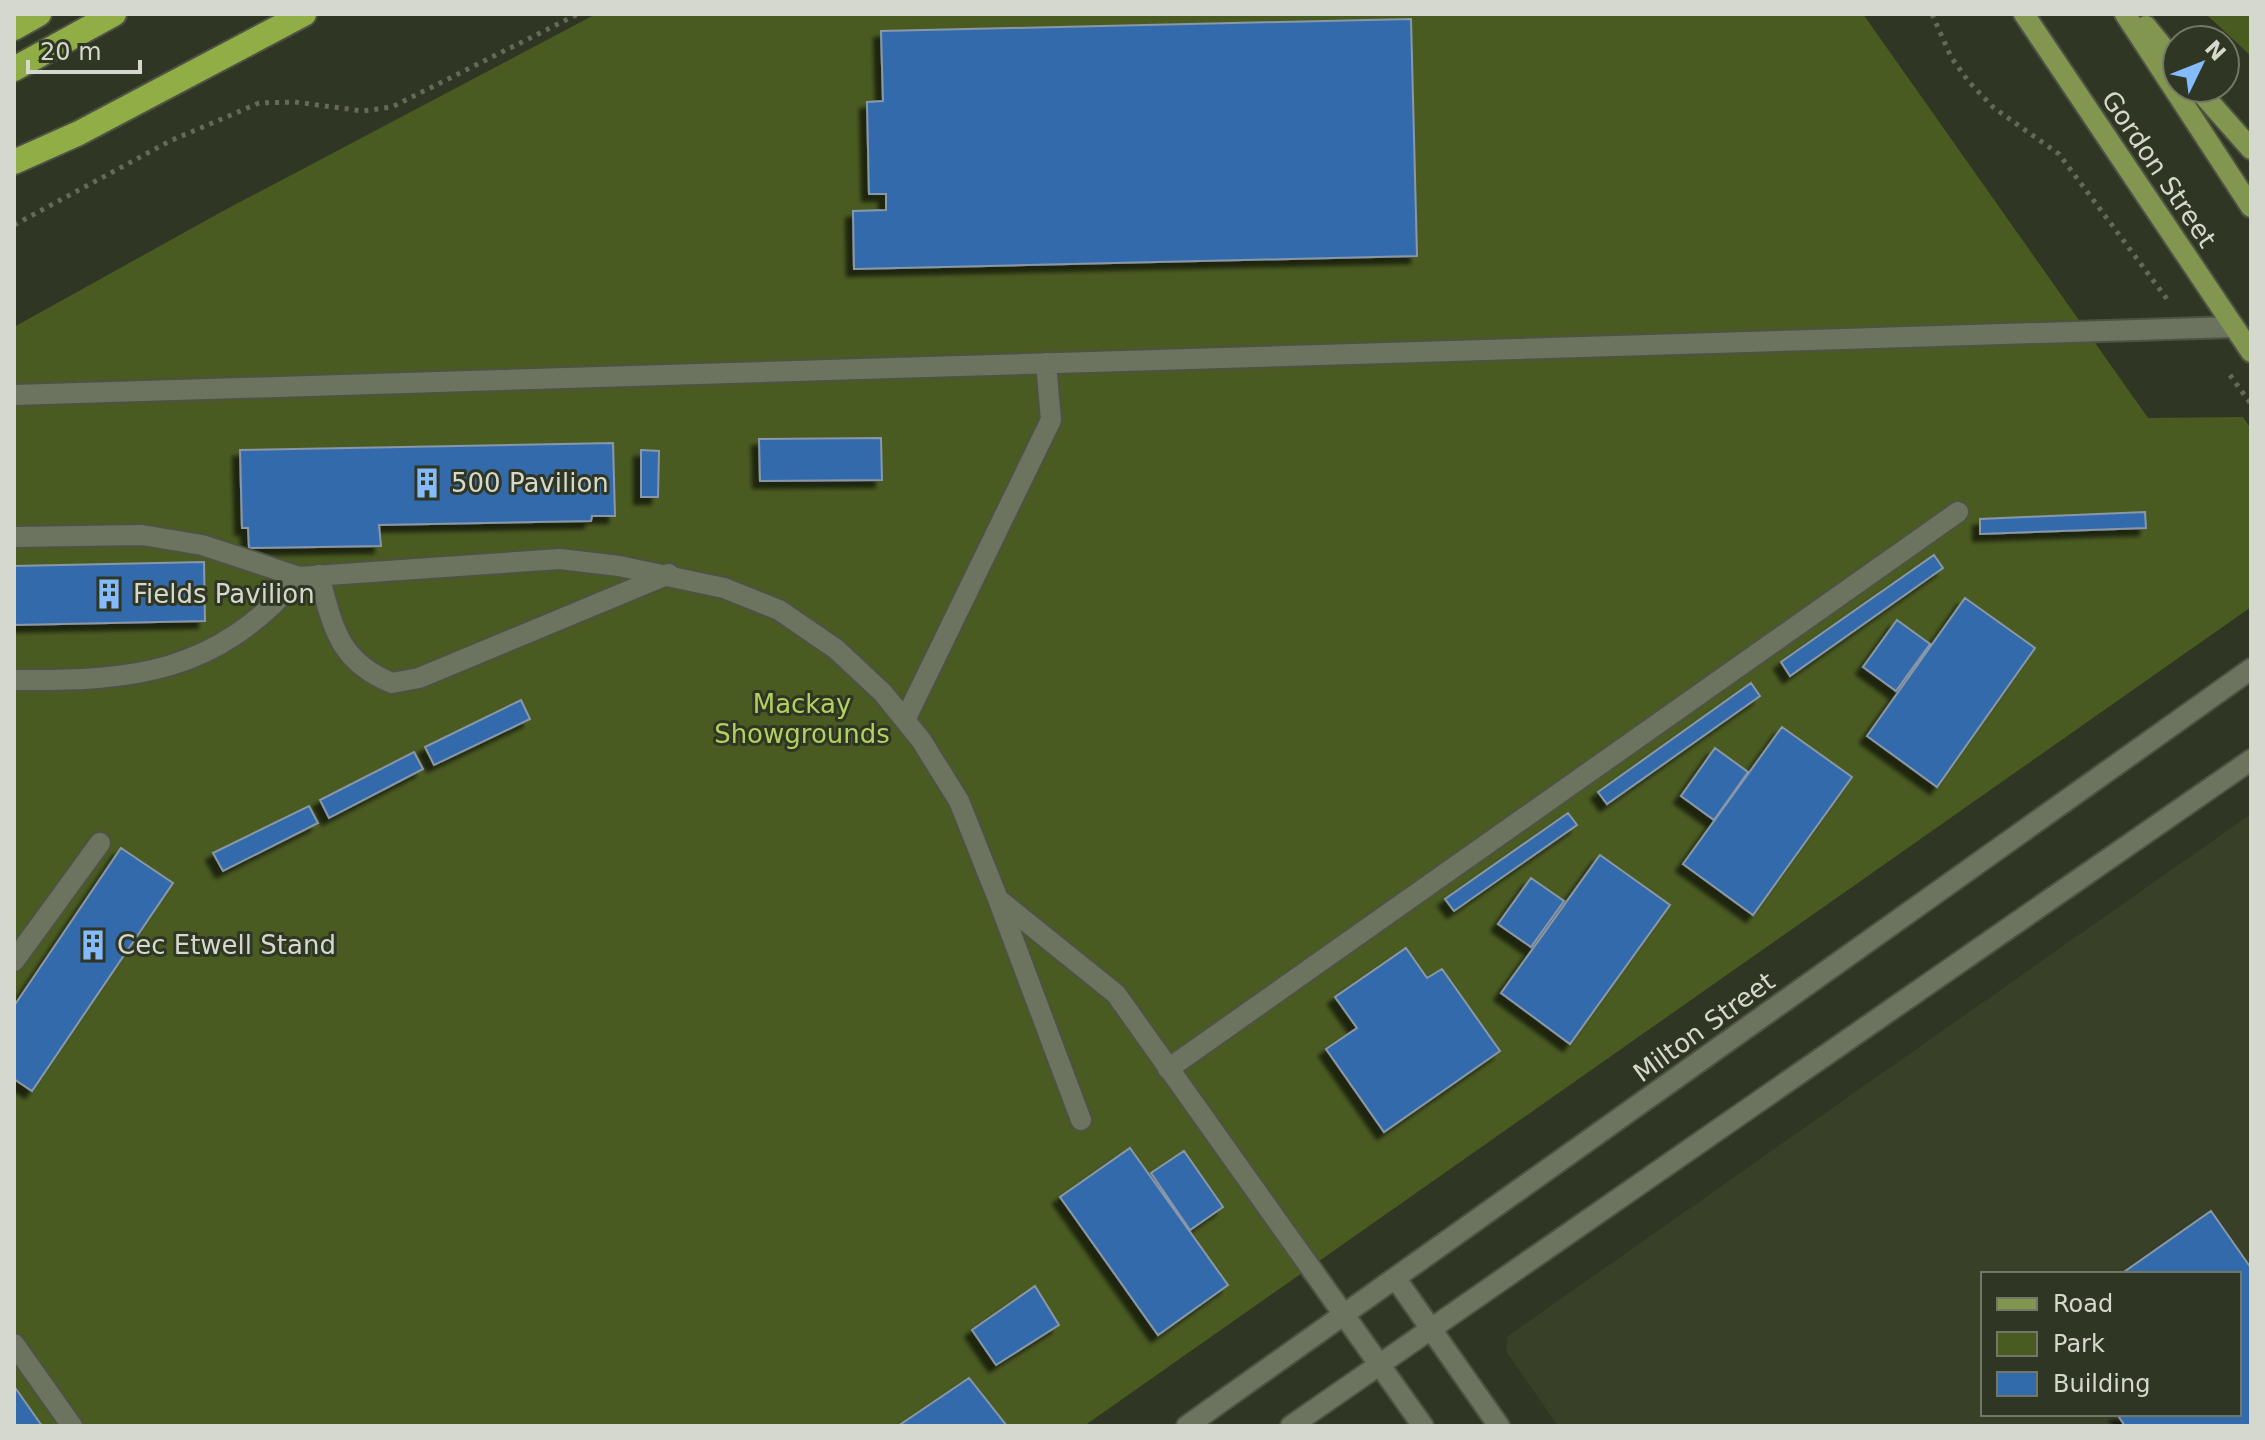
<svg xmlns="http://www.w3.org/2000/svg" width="2265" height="1440" font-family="'DejaVu Sans',sans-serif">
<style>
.built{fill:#384028;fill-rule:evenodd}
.green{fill:#4a5b22}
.building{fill:#316bab;stroke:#8997a9;stroke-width:2;filter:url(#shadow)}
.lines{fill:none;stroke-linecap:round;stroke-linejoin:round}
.minor-casing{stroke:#4d5243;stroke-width:24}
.major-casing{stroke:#4d5243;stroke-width:24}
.highway-casing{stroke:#4d5243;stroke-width:28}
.path{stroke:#646959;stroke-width:5;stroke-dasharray:4 6;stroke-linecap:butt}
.minor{stroke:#6c735f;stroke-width:20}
.major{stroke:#829650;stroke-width:20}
.highway{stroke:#91ae46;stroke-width:24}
.labels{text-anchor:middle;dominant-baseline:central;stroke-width:6;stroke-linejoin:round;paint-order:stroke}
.street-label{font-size:26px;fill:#d5d9cd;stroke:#303624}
.poi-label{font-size:26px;fill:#d5d9cd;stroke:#303624;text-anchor:start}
.park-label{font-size:26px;fill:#b1d25e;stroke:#303624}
</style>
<defs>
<filter id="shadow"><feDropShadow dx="-7" dy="7" stdDeviation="2" flood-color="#0009"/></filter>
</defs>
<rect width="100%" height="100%" fill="#303624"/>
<path class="built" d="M2251,814V1426H1558L1506,1351L1508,1336ZM1983,1274H2239V1414H1983Z"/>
<path class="green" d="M596,14H1863L2148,418L2243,417L2251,429V607L1084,1426H14V327L223,211Z
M2206,14H2251V56L2207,15Z"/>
<path class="building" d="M1411,19L1417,256L854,269L853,211L886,210V194H869L867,102L883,101L881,31Z
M881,438L882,480L760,481L759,439Z
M613,443L615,516H592L591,521L379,525L381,546L249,548L248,528H242L240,450Z
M641,450L659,451L658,497H641Z
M2145,512L2146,528L1980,534V519Z
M1934,555L1943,568L1790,676L1781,662Z
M204,562L205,621L14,625V566Z
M1965,598L2035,648L1937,787L1867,736Z
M1897,620L1930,644L1896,691L1863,667Z
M1751,683L1760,696L1607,804L1598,792Z
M521,700L530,719L434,765L425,747Z
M1782,727L1852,777L1753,915L1683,864Z
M1715,748L1748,772L1714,820L1681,796Z
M414,752L423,769L329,818L320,800Z
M309,806L318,823L223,871L213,853Z
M1568,813L1577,825L1454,911L1445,899Z
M121,848L173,883L32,1091L14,1079V1006Z
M1600,855L1670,905L1570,1044L1501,993Z
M1531,878L1564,901L1531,947L1498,924Z
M1406,948L1427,978L1442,969L1500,1051L1384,1132L1326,1049L1357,1028L1335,997Z
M1130,1148L1228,1285L1158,1335L1060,1197Z
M1184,1151L1223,1207L1190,1230L1151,1173Z
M2211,1211L2251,1268V1426H2125L2117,1414H2239V1274H2121Z
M1035,1286L1059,1325L996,1365L972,1330Z
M969,1378L1007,1426H898Z
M14,1386L42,1426H14Z"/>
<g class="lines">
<g class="minor-casing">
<path id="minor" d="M14,395L2233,327
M14,537L142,535L202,545L299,577
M319,575C333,627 338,661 392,683L419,678L669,574
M14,680C134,681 216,674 299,577L560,559L619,566L724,588L779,610L836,649L883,693L921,740L959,801L998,899L1116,994L1423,1426
M905,720L1051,420L1046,363
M998,899L1081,1120
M14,961L100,843
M1168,1069L1958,512
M1396,1279L1499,1426
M14,1344L72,1426
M1187,1426L2251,669
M1291,1426L2251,760"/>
</g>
<g class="major-casing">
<path id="major" d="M2024,14L2251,352
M2125,14L2251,207
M2146,26L2177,64
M2197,88L2251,149"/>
</g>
<g class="highway-casing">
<path id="highway" d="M14,28L39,14
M14,69L114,14
M14,162L79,133L304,14"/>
</g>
<path class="path" d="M1932,14L1951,57L1969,82L1994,108L2059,154L2167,299
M14,225L170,141L259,103L295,102L363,111L392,107L578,14
M2230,375L2251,404"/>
<use href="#minor" class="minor"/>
<use href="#major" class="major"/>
<use href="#highway" class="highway"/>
</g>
<defs>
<g id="building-bare" transform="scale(2.4)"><path d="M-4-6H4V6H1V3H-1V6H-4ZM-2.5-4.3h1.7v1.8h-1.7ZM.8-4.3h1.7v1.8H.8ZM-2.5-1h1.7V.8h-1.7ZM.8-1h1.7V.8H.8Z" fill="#85bbfb" stroke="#303624" stroke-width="2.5" paint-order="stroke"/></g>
</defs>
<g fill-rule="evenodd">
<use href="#building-bare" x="427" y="483"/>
<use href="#building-bare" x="109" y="594"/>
<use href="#building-bare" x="93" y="945"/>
</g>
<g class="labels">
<g class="street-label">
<text transform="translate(2159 169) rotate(56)">Gordon Street</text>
<text transform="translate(1704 1027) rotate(-36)">Milton Street</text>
</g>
<g class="poi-label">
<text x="451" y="483">500 Pavilion</text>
<text x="133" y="594">Fields Pavilion</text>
<text x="117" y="945">Cec Etwell Stand</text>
</g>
<g class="park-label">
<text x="802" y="704">Mackay<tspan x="802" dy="30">Showgrounds</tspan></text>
</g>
</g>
<rect width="2265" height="1440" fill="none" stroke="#d5d9cd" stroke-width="32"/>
<rect x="1981" y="1272" width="260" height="144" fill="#303624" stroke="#727768" stroke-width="2"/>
<rect x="1997" y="1298" width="40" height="12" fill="#829650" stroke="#727768" stroke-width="2"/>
<text x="2053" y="1312" font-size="24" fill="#d5d9cd">Road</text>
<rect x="1997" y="1332" width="40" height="24" fill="#4a5b22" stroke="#727768" stroke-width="2"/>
<text x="2053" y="1352" font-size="24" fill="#d5d9cd">Park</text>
<rect x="1997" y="1372" width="40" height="24" fill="#316bab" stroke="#727768" stroke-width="2"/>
<text x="2053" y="1392" font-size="24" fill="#d5d9cd">Building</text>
<g transform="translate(2201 64) rotate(47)"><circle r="38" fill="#303624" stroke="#727768" stroke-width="2"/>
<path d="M0-6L14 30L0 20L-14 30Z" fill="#85bbfb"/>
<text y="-12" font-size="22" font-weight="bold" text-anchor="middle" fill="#d5d9cd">N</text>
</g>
<path d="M28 60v12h112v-12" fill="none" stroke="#d5d9cd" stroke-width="4"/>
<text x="40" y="60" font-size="24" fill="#d5d9cd" stroke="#303624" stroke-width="6" paint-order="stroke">20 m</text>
</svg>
